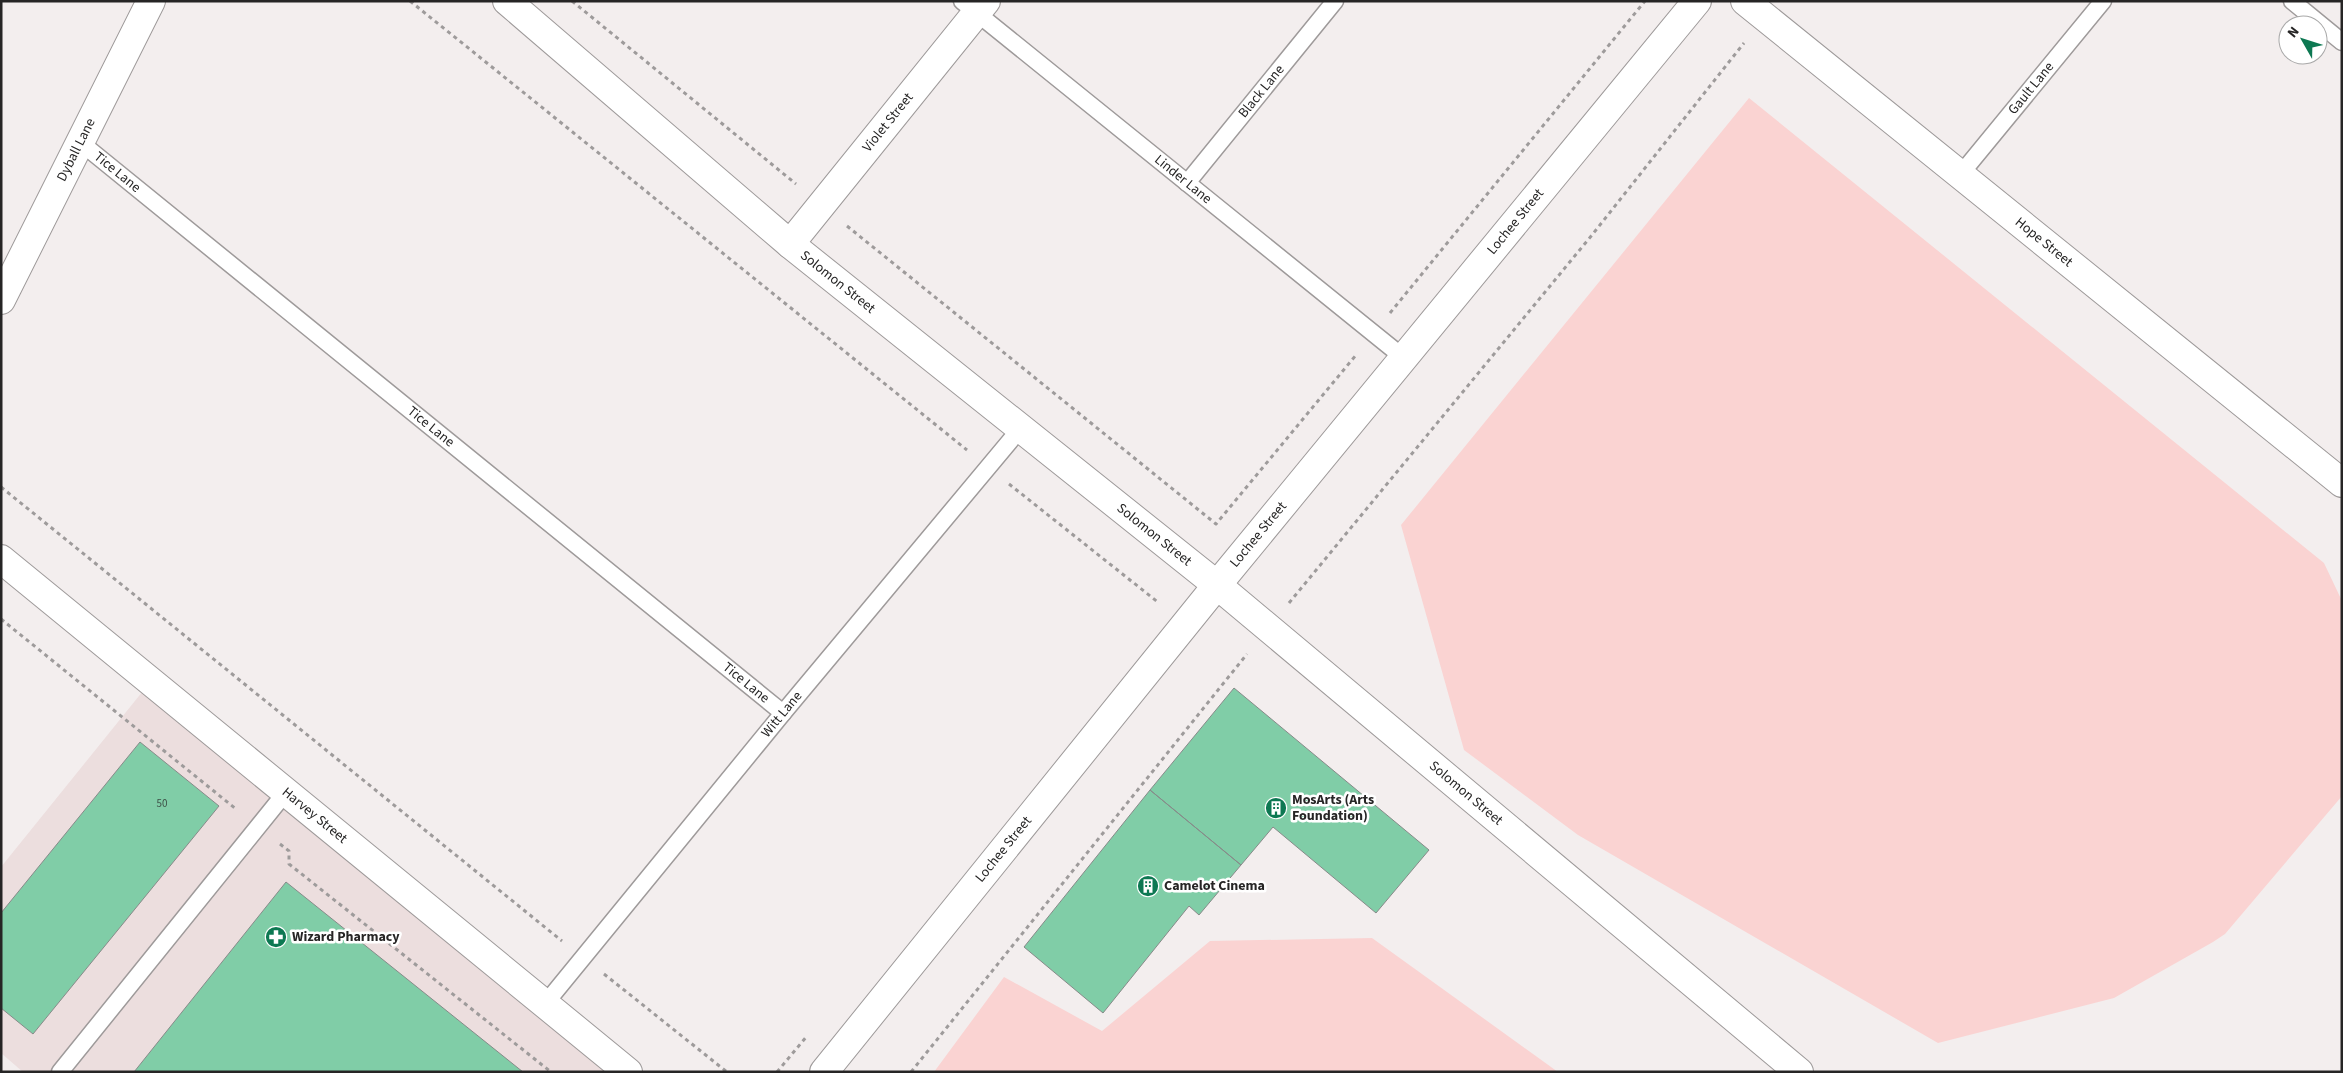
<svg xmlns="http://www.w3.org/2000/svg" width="2343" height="1073" font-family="'Source Sans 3',sans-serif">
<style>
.built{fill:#ecdede}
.green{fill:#fad3d2}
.building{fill:#80cda7;stroke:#878a89}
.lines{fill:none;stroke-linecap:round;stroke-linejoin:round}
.service-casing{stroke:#9e9a9a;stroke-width:19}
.minor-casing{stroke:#9e9a9a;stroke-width:30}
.path{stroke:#9e9b9b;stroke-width:3;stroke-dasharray:4 4;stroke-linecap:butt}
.service{stroke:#fff;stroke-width:16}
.minor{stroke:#fff;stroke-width:28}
.labels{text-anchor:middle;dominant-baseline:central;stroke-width:5;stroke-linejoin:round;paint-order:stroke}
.number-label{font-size:11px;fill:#3c4f46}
.street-label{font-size:14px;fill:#262525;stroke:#fff}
.poi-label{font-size:14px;font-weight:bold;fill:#262525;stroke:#fff;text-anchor:start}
</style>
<rect width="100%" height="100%" fill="#f3eeee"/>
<path class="built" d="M147,686L619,1072H23L1,1053V867Z"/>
<path class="green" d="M1749,98L2324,563L2342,601V796L2225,934L2213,942L2114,998L1938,1043L1578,835L1464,750L1401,525Z
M1372,938L1558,1072H934L1004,977L1102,1031L1210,941Z"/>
<path class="building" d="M1234,688L1429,850L1376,913L1273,827L1241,865L1150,790Z
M140,742L219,806L33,1034L1,1008V913Z
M1150,790L1241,865L1199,915L1189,906L1103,1013L1024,947Z
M286,882L523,1072H134Z"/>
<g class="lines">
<g class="service-casing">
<g id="service">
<path id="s1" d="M962,1L1404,358"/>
<path d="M2292,1L2342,42"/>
<path id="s2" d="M80,142L783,713"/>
<path id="s3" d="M1960,175L2103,1"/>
<path id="s4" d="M1187,183L1335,1"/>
<path id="s5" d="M545,1004L783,713L1020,429"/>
<path d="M60,1072L286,792"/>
</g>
</g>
<g class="minor-casing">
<g id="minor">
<path id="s6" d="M507,1L790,244L1217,585L1799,1072"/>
<path id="s7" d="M1745,1L2342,483"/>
<path id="s8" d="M790,244L986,1"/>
<path id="s9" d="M1,300L151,1"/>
<path id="s10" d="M1,559L628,1072"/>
<path id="s11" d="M824,1072L1217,585L1697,1"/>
</g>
</g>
<path class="path" d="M410,1L967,450
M572,1L796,184
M847,226L1216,524L1356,355
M1390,313L1645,1
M1009,484L1159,603
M1,487L562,941
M1289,603L1592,235L1744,43
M1,619L236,809
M280,844L289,851V864L551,1072
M604,974L727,1072
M777,1072L807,1036
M911,1072L1247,654"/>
<use href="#service" class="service"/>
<use href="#minor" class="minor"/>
</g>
<defs>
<g id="building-disc" transform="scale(1.125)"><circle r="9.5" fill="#0d7852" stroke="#fff"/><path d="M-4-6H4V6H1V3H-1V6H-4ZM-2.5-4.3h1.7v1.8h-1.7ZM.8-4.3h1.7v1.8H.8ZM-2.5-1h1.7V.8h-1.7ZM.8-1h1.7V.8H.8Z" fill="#fff"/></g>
<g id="pharmacy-disc" transform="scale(1.125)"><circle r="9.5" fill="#0d7852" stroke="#fff"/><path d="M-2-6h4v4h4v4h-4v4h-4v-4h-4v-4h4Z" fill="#fff"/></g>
</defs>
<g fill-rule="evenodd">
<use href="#building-disc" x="1276" y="808"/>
<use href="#building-disc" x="1148" y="886"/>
<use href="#pharmacy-disc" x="276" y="937"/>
</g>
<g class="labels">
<g class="number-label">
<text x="162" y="803">50</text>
</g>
<g class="street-label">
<text stroke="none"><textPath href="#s3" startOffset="112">Gault Lane</textPath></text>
<text stroke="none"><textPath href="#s4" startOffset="118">Black Lane</textPath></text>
<text stroke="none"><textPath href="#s8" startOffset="156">Violet Street</textPath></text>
<text stroke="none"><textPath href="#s9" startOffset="168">Dyball Lane</textPath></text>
<text stroke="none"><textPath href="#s2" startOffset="48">Tice Lane</textPath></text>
<text stroke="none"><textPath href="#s1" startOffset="284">Linder Lane</textPath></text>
<text stroke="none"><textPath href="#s11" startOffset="1096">Lochee Street</textPath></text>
<text stroke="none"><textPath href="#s7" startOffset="384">Hope Street</textPath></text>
<text stroke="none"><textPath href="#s6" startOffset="434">Solomon Street</textPath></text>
<text stroke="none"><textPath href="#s2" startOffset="452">Tice Lane</textPath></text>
<text stroke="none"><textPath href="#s6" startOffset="839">Solomon Street</textPath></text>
<text stroke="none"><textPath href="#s11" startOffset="691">Lochee Street</textPath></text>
<text stroke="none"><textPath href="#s2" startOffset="858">Tice Lane</textPath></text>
<text stroke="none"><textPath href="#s5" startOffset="374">Witt Lane</textPath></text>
<text stroke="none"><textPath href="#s6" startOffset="1244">Solomon Street</textPath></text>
<text stroke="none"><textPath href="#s10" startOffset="405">Harvey Street</textPath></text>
<text stroke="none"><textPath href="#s11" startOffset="286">Lochee Street</textPath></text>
</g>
<g class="poi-label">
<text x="1292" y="800">MosArts (Arts<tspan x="1292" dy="16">Foundation)</tspan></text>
<text x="1164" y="886">Camelot Cinema</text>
<text x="292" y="937">Wizard Pharmacy</text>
</g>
</g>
<rect width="2343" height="1073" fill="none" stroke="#262525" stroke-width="5"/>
<g transform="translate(2303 40) rotate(309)"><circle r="24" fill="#ffffff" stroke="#a8a8a8"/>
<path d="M0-4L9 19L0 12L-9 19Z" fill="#0d7852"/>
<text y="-8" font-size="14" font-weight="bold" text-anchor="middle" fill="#262525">N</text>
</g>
</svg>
